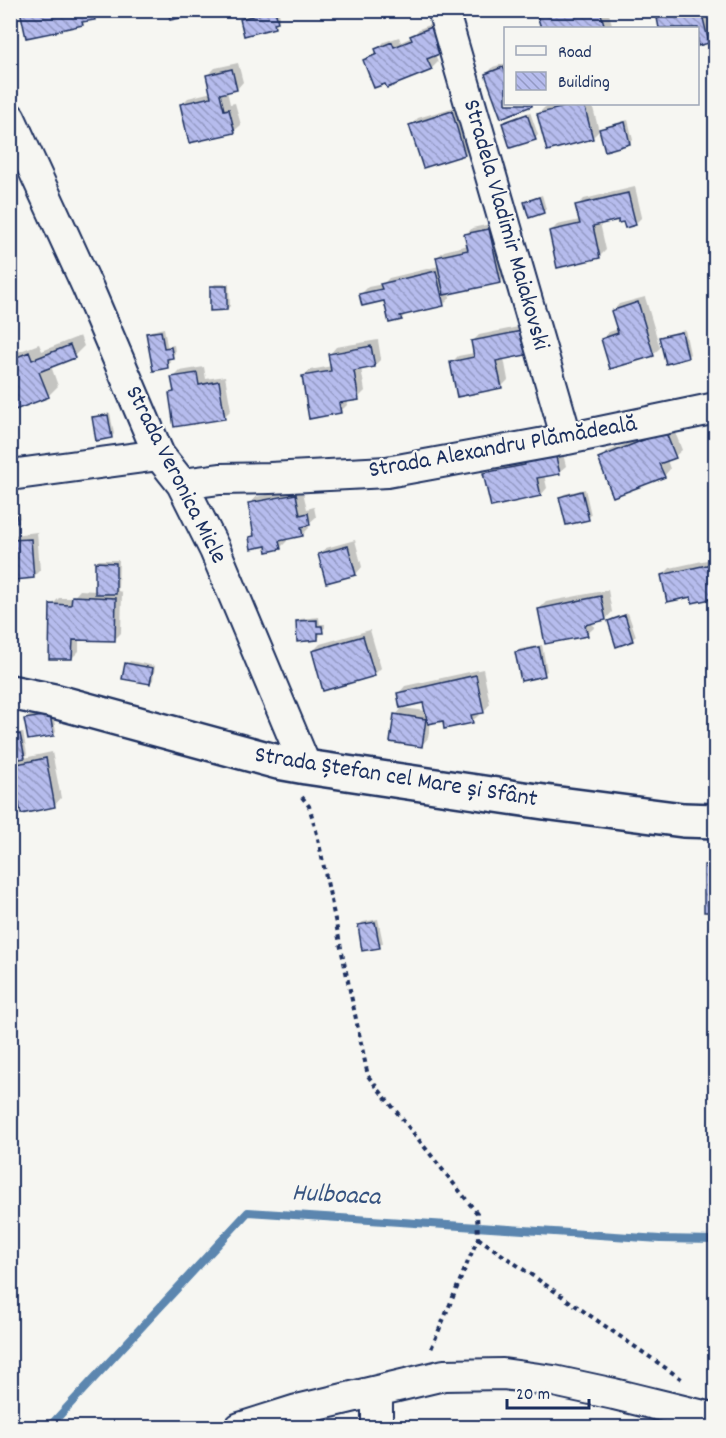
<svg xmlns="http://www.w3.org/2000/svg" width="726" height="1438" font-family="Dekko,sans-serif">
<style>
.shadow{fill:#0003}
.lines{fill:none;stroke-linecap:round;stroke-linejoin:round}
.stream{stroke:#5b86af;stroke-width:8}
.building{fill:url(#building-back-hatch);stroke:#1b2f5e;stroke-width:1.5}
.street-casing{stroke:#1b2f5e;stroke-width:34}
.secondary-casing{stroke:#1b2f5e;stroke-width:38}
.path{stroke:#1b2f5e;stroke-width:4;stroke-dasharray:4.5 4.5;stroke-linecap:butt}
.street{stroke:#f6f6f2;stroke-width:30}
.secondary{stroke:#f6f6f2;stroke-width:33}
.labels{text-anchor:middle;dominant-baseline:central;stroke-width:4.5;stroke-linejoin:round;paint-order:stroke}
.street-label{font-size:24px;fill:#1b2f5e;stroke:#f6f6f2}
.water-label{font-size:26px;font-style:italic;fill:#365380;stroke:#f6f6f2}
</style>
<defs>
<pattern id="building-back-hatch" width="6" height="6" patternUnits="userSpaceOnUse" patternTransform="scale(1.5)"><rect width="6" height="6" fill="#b6bced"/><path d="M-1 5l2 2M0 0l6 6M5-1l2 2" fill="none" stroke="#9399c3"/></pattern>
</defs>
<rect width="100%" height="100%" fill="#f6f6f2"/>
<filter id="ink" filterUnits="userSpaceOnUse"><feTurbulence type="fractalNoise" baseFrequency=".0167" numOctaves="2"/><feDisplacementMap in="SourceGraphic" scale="12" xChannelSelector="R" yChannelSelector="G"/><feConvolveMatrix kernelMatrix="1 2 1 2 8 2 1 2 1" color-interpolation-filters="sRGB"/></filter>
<g filter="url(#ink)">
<path class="shadow" d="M22,10H101V12L95,18L85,20L82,24Z
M268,10H278L280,17L275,26L241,20L244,17Z
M540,10H608L613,28H543L538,13Z
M671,10H709L715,35L708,41L698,44V28H661L658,19L665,12Z
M451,17L435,54L438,62L431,69L365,60L372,54L378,51L377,49L384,42L399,37L401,42L412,37L419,29Z
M238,63L243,82L237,89L227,91L230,104L235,103L241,125L234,131L181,105L188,98L212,92L208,75L215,68Z
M506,63V104H533L502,116L487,74L493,67Z
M559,104H592L599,131L592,138L538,114L545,107Z
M458,106L471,147L464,154L411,125L418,118Z
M530,112L538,135L535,138L504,123L507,120Z
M628,120L633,140L630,143L601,130L604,127Z
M635,187L642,217L635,224L619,218L600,223L606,250L600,256L550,232L557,225L580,220L577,206L584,199Z
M542,195L546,209L543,212L525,203L528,200Z
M495,223L507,275L500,282L449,293L450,298L443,305L407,313L401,319L386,299L361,294L368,287L383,284L389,278L439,266L437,257L444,251L468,245L466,235L472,228Z
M215,284H229L230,306L227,309L212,287Z
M645,297L660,348L653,354L602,339L609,332L618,329L613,311L619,304Z
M533,324L504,358L508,380L501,387L451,363L458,356L474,353L472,342L479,335Z
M164,328L167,346L174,345L175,353L172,356L169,357L170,363L167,366L148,334L151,331Z
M685,330L690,354L687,357L661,338L664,335Z
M80,336L84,346L74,356L51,366L58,386L48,396L10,411V355L39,344L42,351Z
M378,340L381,359L374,366L361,368L365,391L358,398L346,400L347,405L340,412L303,376L310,370L332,366L330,354L336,347Z
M204,367L206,379L225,376L231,410L224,417L171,394L175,390L173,378L180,371Z
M110,413L114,434L111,437L94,418L97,415Z
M669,417L682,450L675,456L667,460L670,469L664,476L600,459L606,452L646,436Z
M559,438L566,466L559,472L544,475L547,488L541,495L485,474L491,467Z
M302,488L307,509L314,507L316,517L308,524L309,528L302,535L286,538L287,541L280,548L267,545L251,537L255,533L249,504L256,497Z
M585,489L591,515L588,518L561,497L564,494Z
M19,513L20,518L17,521L10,523V515Z
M37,532L40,570L33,577L16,573L10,574V537L13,535Z
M355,540L362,567L356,574L319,554L326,548Z
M716,558V596L692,595L663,575L670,568Z
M99,560H119L118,591L122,592L121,633L114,640L79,638V651L72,658L52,605L59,598H73L80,590L96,591V563Z
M608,590L612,612L606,619L593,622L594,628L587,634L539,609L546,602Z
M628,613L636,636L632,639L609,621L613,618Z
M319,617L320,624H325V628L320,631V636L317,639L297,622L300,619Z
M370,630L381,668L374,675L313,651L320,644Z
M542,645L547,671L544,674L517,652L520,649Z
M130,661L155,666L153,680L150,683L127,664Z
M483,669L490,704L484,711L478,712L479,715L472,721L444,719L431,722L428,738L422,745L396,715L402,708L427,711L424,702L399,693L405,686Z
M53,712L56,732L53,735L26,719L29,716Z
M23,732L27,754L24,758L52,752L61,798L55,805L13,765L21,758L11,760L12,765L10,766V734Z
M712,858H716V910L705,865Z
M378,919L383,943L379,946L359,925L363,922Z"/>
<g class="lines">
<path class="stream" d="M48,1428L248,1212L660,1239L716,1240"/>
</g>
<path class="building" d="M20,10H93L95,20L82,22L83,25L56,31V32L26,38Z
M168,10H220L170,20Z
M275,10L278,22L274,23L275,28L244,36L240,19Z
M542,10H600L605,28H541L536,12Z
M687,10H701L709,43L698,46V28H659L657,18Z
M444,22L454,48L427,59L432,70L387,88L385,84L374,88L363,60L377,54L375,49L392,42L394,47L412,40L410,36Z
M503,67L506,73V104H532V106L501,118L485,74Z
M232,69L237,90L220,94L224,110L229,109L235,133L189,143L180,104L211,97L206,75Z
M575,104H584L593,139L547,151L537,114Z
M452,111L465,155L423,168L409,125Z
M527,114L536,140L510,148L502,123Z
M625,122L630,144L605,151L599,129Z
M628,193L636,225L625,228L623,222L618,223V220L593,226L600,258L557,268L549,231L580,224L575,205Z
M539,197L544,213L529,218L524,202Z
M489,229L501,283L444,295L436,257L468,250L464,234Z
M436,271L444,306L400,316L402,320L389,323L384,301L362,306L359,294L382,289L380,284Z
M210,286H227V310L210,311Z
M638,302L654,356L610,369L601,339L618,333L611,311Z
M527,330L531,354L496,361L502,388L457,397L450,362L474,357L471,341Z
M161,331L164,348L171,347L173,358L167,359L168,368L153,371L146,333Z
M682,332L688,358L666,364L659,337Z
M70,345L75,358L39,372L49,397L10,412V360L29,352L32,360Z
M371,346L375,367L354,371L359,400L339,403L341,413L309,419L302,376L331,371L328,354Z
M197,373L199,385L219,381L225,419L174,427L169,393L174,392L171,377Z
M108,415L112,438L96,441L92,417Z
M662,423L676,458L659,464L665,477L613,497L598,458L646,439L642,430Z
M553,444L560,474L537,478L541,496L491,507L483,473L525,465L524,461Z
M582,491L589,520L566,525L559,497Z
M296,494L300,515L308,513L310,525L301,527L303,536L279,541L281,549L267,552L266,546L251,549L249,537L254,536L248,503Z
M16,515L18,522L10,524V517Z
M31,539L34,578L15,580V575H10V540Z
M348,546L356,575L326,583L318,554Z
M95,562L116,563V594H95Z
M716,563V598L692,603L691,597L667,602L661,575Z
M72,596L116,598L115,641L73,640L72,659H49L50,604L71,605Z
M601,596L606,620L585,625L588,636L545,644L538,609Z
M625,615L633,641L616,647L608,621Z
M317,620V626H322L323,633H318V640L297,642L296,621Z
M363,636L375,676L323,691L312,651Z
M539,647L545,676L521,681L515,652Z
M125,663L153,668L150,684L122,679Z
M476,675L484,713L471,715L473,723L444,729L443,721L428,724L423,703L400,708L397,693Z
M394,714L426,719L422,747L390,742Z
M50,715L54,736L28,740L24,719Z
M20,734L25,758L10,761V736Z
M46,758L55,807L21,814L12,765Z
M704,865H716V912H704Z
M375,922L380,948L362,951L358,925Z"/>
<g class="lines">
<g class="street-casing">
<path id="street" d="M443,10L567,439
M10,118L88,288L159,455L182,484L215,550L306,767
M10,475L159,455
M182,484L220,479L270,478L387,472L567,439L716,408
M377,1392V1428
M240,1428L297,1410L444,1375L503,1374L554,1381L614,1394L716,1419"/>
</g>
<g class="secondary-casing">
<path id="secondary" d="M10,692L54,701L278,762L306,767L544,802L683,820L716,821"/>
</g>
<path class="path" d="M302,797L309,806L317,834L368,1076L477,1213L478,1238L431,1349
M478,1238L683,1380"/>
<use href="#street" class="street"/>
<use href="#secondary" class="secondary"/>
</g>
</g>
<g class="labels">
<g class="street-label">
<text transform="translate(505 225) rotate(74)">Stradela Vladimir Maiakovski</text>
<text transform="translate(503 448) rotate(-10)">Strada Alexandru Plămădeală</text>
<text transform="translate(175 475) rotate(63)">Strada Veronica Micle</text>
<text transform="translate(396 778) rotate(9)">Strada Ștefan cel Mare și Sfânt</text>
</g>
<g class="water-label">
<text transform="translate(336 1196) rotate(3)">Hulboaca</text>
</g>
</g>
<rect width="726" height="1438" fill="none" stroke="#f6f6f2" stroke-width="36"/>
<rect x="18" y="18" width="690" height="1402" fill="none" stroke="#1b2f5e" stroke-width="2" filter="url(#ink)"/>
<rect x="504" y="27" width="195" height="78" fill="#f6f6f2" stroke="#9ea6b7" stroke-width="1.5"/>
<rect x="516" y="46" width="30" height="9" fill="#f6f6f2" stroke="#9ea6b7" stroke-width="1.5"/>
<text x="558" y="57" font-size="18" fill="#1b2f5e">Road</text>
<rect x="516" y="72" width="30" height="18" fill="url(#building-back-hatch)" stroke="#9ea6b7" stroke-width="1.5"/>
<text x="558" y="87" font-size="18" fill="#1b2f5e">Building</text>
<path d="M507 1399v9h82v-9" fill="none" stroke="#1b2f5e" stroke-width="3"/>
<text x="516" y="1399" font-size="18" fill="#1b2f5e" stroke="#f6f6f2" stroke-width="4.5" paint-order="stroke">20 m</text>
</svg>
